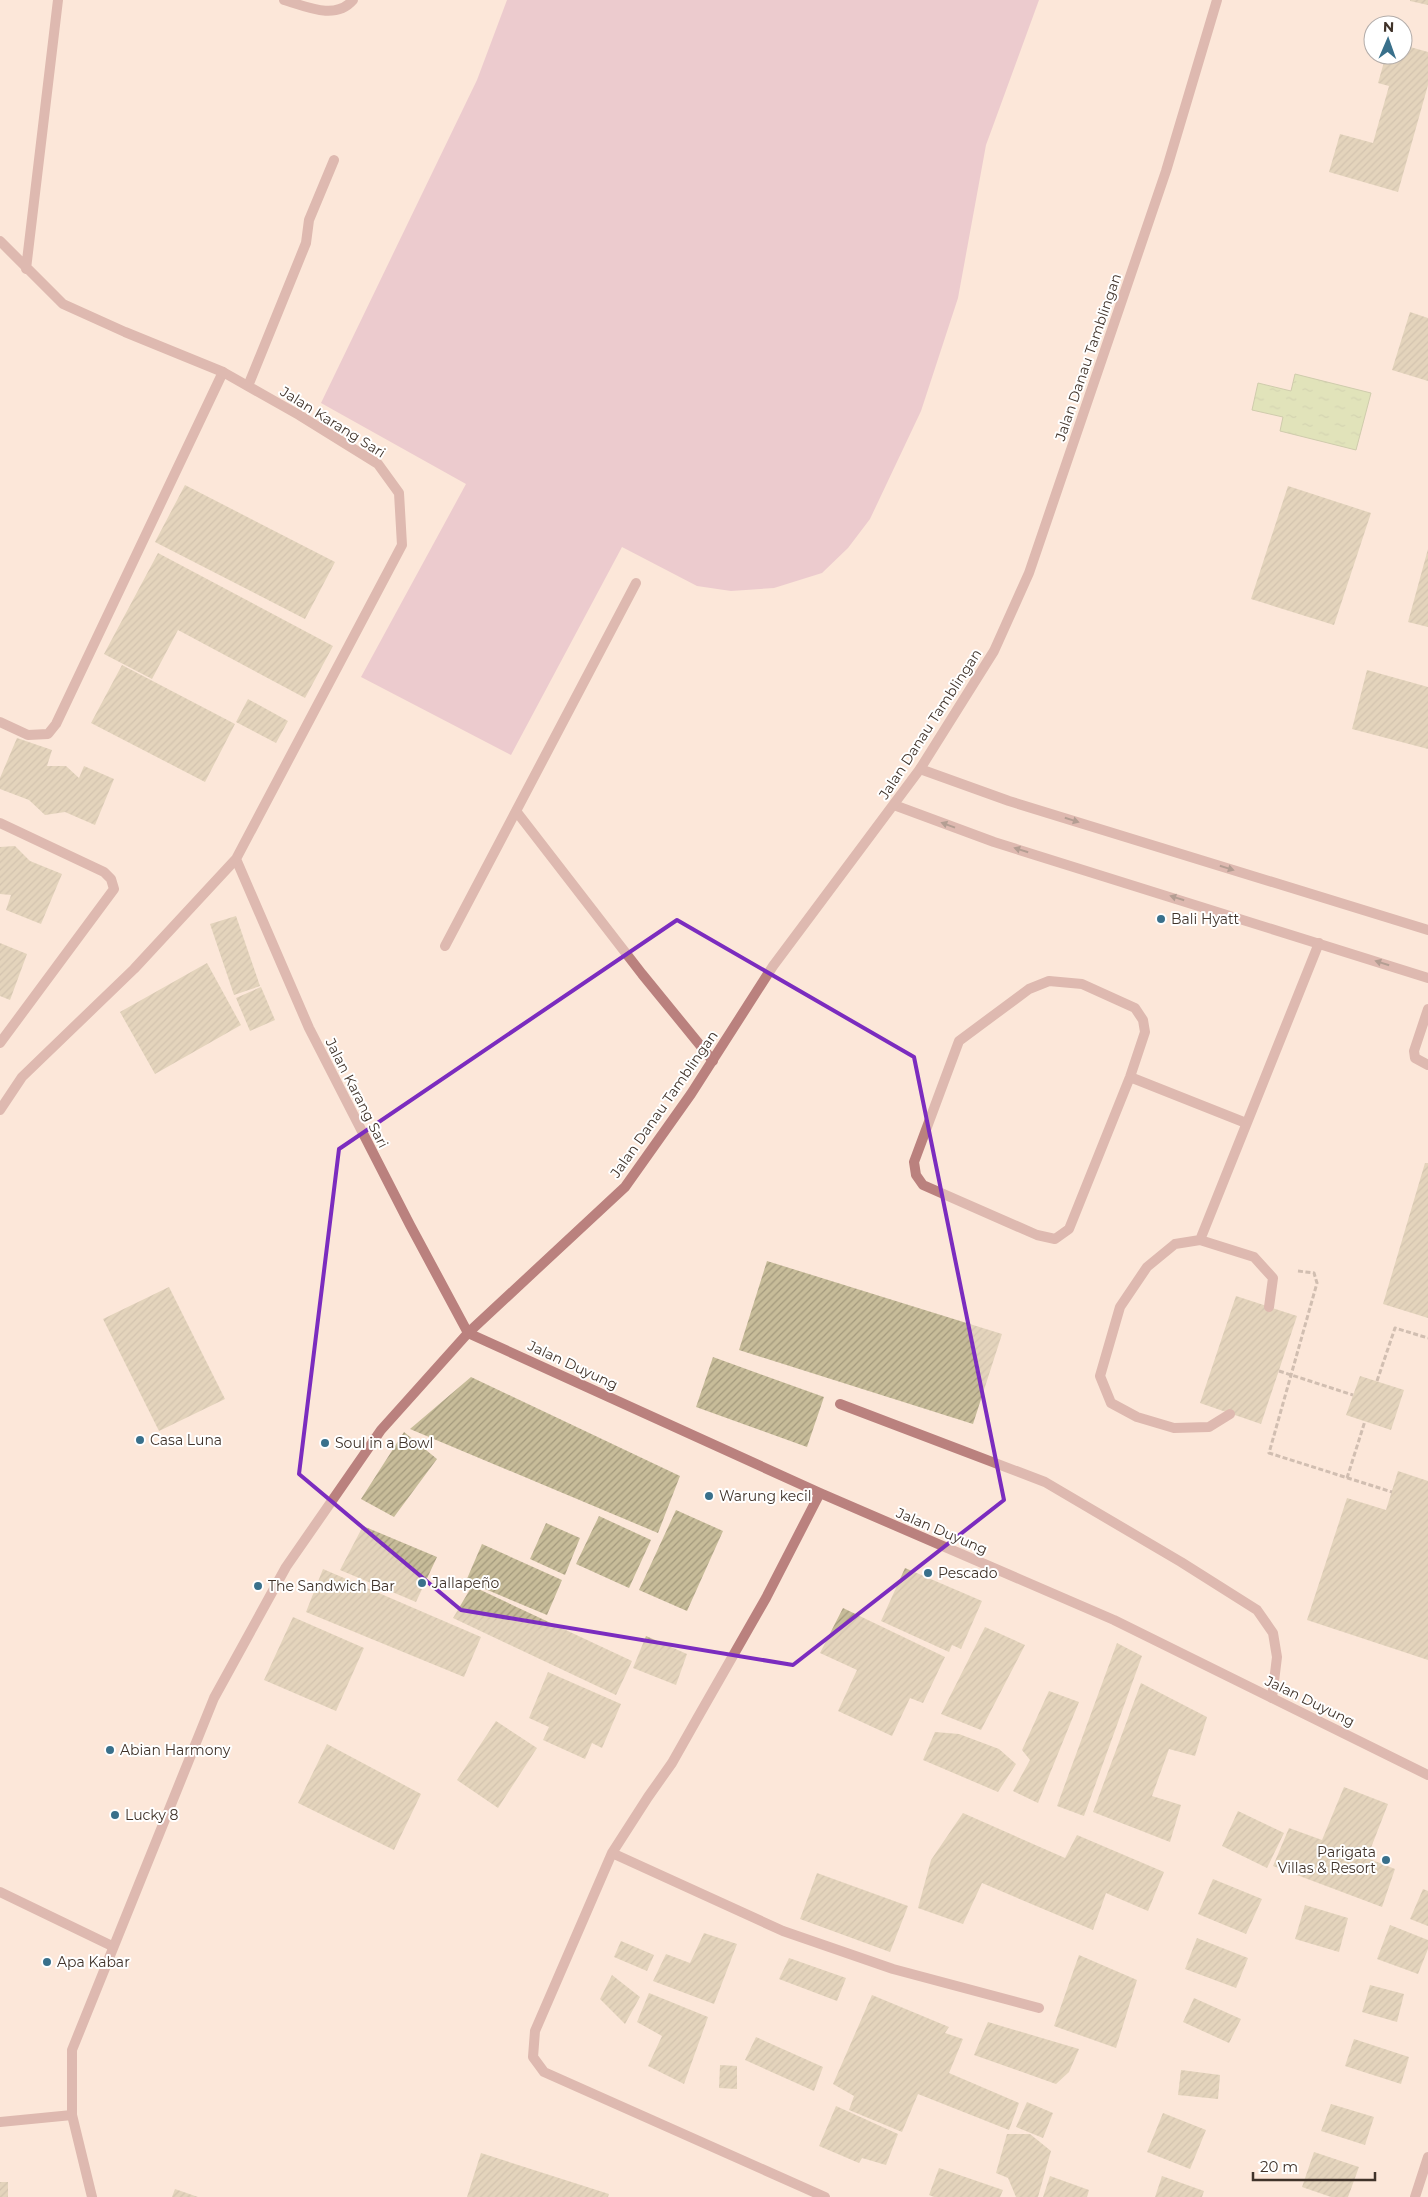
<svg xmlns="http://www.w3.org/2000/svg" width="1428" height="2197" font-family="Montserrat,sans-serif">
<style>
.grass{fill:#daa9c1}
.water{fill:url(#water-ripples);stroke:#9aaa76}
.building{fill:url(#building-hatch)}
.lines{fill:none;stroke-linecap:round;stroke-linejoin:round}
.path{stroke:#9d8c80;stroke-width:3;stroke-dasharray:5 2.5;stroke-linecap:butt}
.service{stroke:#ba817e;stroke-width:10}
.minor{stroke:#ba817e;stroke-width:10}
.tertiary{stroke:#ba817e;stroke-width:10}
.oneway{fill:#5e463f}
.marked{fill:none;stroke:#7b2cbf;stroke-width:4;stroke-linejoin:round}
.poi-dot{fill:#39708b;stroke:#fff;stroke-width:2}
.labels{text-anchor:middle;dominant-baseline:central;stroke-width:4;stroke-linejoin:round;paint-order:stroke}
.street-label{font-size:14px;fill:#40332a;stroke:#fff}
.poi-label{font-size:14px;fill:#40332a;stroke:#fff;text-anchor:start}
</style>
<defs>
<pattern id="water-ripples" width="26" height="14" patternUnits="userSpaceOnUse" patternTransform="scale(1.25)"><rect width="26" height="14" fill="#c0dd96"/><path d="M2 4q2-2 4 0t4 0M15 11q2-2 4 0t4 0" fill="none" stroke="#a6be81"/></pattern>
<pattern id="building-hatch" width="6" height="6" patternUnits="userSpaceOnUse" patternTransform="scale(1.25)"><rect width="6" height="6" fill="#c7bc99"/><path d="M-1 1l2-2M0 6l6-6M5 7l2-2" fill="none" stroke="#a3997d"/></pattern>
</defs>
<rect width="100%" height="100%" fill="#fce7d9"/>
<path class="grass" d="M507,0H1039L986,145L958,298L921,411L870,519L848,548L822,573L774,588L731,591L697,586L622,547L511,755L361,677L466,484L321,403L477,80Z"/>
<path class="water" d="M1295,374L1371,393L1356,450L1280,431L1283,417L1252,410L1258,383L1291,391Z"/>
<path class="building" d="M1410,0H1428V5L1410,1Z
M1403,45L1428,52V85L1398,192L1329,172L1340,134L1373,143L1389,86L1378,83L1386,55H1403Z
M1410,312L1428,318V381L1392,370Z
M185,485L335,562L305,619L155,542Z
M1288,486L1371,513L1334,625L1251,599Z
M1428,549V627L1408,622Z
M158,553L333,646L305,698L178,630L152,679L104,654Z
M122,665L235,724L205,782L91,723Z
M1367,670L1428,687V749L1352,729Z
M248,699L288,721L276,743L236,722Z
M17,738L52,750L47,766H66L79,778L84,766L114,779L95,825L65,812L45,815L29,800L0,789V778Z
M15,846L30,861L62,874L41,924L6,910L11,895L0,894V847Z
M236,916L260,986L234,995L210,924Z
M0,943L27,954L10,1000L0,996Z
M207,963L241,1025L155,1074L120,1012Z
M261,987L275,1020L250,1031L236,998Z
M1425,1163H1428V1318L1383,1304Z
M767,1261L1002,1334L973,1424L739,1350Z
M169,1287L225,1399L159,1431L103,1319Z
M1236,1296L1297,1316L1261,1424L1200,1403Z
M713,1357L824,1397L807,1447L696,1407Z
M1360,1376L1404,1390L1391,1430L1346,1415Z
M471,1377L680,1476L658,1533L410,1429Z
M404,1432L437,1459L394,1517L361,1499Z
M1398,1471L1428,1481V1660L1307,1620L1347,1498L1386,1510Z
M676,1510L723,1531L687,1611L639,1590Z
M599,1516L651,1540L629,1588L576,1564Z
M546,1523L580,1538L565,1575L530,1559Z
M363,1526L437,1557L416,1602L340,1570Z
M482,1544L562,1580L547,1615L466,1581Z
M905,1568L982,1601L961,1649L952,1645L949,1652L881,1621Z
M323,1569L481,1637L464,1677L306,1612Z
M472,1586L632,1661L616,1695L453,1618Z
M843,1608L945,1657L923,1703L910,1698L892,1736L838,1711L857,1670L820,1653Z
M293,1617L364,1648L336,1711L264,1680Z
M985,1627L1025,1645L981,1730L941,1714Z
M646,1636L687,1654L676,1685L633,1668Z
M1117,1643L1142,1656L1084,1816L1057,1806Z
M548,1672L621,1704L602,1748L592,1743L585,1759L543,1740L549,1727L529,1718Z
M1141,1683L1207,1717L1195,1756L1169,1749L1152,1796L1181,1805L1170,1842L1093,1812Z
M1049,1691L1079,1702L1038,1803L1013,1791L1030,1760L1022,1750Z
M496,1721L537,1748L498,1808L457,1780Z
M935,1732L959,1734L999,1749L1016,1764L998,1792L923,1760Z
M327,1744L421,1794L394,1850L298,1803Z
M1344,1787L1388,1804L1367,1858L1395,1869L1382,1907L1273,1866L1289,1828L1322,1840Z
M1238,1811L1284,1833L1267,1868L1222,1846Z
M963,1813L1065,1858L1077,1835L1164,1872L1148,1911L1106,1893L1093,1930L982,1883L963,1924L918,1908L931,1860Z
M817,1873L908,1906L890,1952L800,1919Z
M1213,1879L1262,1899L1246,1934L1198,1914Z
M1423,1889L1428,1891V1926L1410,1919Z
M1305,1905L1348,1918L1339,1952L1295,1939Z
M1390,1925L1428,1940V1949L1418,1974L1377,1959Z
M704,1933L737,1944L714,2004L653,1981L666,1954L690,1963Z
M1197,1938L1248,1958L1236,1988L1185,1969Z
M621,1941L654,1955L647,1971L614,1957Z
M1079,1955L1137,1980L1116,2048L1054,2026Z
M789,1958L846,1978L837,2001L779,1979Z
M612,1975L640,1997L625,2024L600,1999Z
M1370,1985L1404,1994L1397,2022L1362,2012Z
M649,1993L708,2017L684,2084L648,2066L662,2036L637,2022Z
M872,1995L949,2027L945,2033L963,2039L949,2073L1019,2103L1009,2130L918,2094L902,2132L849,2110L854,2096L833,2084Z
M1194,1998L1241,2019L1229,2043L1183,2022Z
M988,2022L1079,2049L1069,2072L1056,2084L974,2055Z
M756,2037L823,2067L814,2091L745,2060Z
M1354,2039L1409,2057L1401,2084L1345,2066Z
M720,2065L737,2066V2089L719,2088Z
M1181,2070L1220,2075L1218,2099L1178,2095Z
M1027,2102L1053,2113L1043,2138L1016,2127Z
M1331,2104L1374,2117L1365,2145L1321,2131Z
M836,2106L898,2134L886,2165L862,2158L859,2163L819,2146Z
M1163,2113L1206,2130L1190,2169L1147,2152Z
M1007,2134H1030L1051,2151L1038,2197H1016L1008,2178L996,2173Z
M1314,2152L1359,2167L1348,2197H1331L1302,2187Z
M481,2153L609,2194L608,2197H467Z
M939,2168L1003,2190L1000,2197H934L929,2195Z
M1050,2176L1089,2190L1087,2197H1043Z
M1162,2176L1204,2191L1202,2197H1155Z
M0,2182H8V2197H0Z
M175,2189L198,2197H172Z"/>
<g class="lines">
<path class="path" d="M1298,1271L1314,1273L1317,1283L1269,1453L1392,1492
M1279,1371L1353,1395
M1377,1381L1395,1328L1428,1338
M1347,1478L1365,1421"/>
<path class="service" d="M0,722L28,735L48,734L56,724L223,372
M920,769L1009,801L1428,930
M894,805L994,842L1428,978
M516,811L642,974L713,1061
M0,823L104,872L111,879L114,889L0,1043
M445,946L636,583
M1049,981L1082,984L1135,1008L1143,1020L1145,1032L1130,1077L1069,1229L1055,1239L1037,1235L923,1185L916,1175L914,1162L959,1041L1029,989Z
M1428,1009L1414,1051L1415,1058L1428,1065
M1130,1077L1246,1123
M1200,1240L1254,1257L1273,1278L1269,1307
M840,1404L1045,1482L1181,1562L1257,1610L1273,1633L1277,1657L1272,1698
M1230,1414L1209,1427L1174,1428L1137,1417L1111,1403L1100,1376L1120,1307L1147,1267L1175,1244L1200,1240L1319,943
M0,1892L112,1946"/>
<path class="minor" d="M284,0C305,6 335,21 353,0
M0,241L63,304L125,332L223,372L299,415L378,464L399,493L402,545L236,859L134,969L22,1077L0,1110
M26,269L58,0
M248,386L306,243L309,220L334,160
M236,859L309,1028L410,1225L468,1333L820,1493L1114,1620L1428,1775
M820,1493L766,1598L698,1717L672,1763L648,1797L612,1853L535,2031L533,2057L544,2072L825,2197
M612,1853L783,1931L893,1969L1039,2008
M0,2122L72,2115
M1415,2197L1428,2157"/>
<path class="tertiary" d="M92,2197L72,2115V2050L214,1698L286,1567L381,1430L468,1333L625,1187L691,1094L773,966L920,769L994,651L1029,573L1166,171L1217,0"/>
</g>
<defs><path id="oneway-solid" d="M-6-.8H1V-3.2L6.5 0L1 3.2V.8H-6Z" transform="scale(1.25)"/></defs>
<g class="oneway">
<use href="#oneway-solid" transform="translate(1072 820) rotate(17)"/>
<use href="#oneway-solid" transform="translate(948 825) rotate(-160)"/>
<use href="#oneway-solid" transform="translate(1021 850) rotate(-163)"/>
<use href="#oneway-solid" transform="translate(1227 868) rotate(17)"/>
<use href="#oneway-solid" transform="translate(1177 898) rotate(-163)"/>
<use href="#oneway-solid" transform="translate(1382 963) rotate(-162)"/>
</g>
<path d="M0 0H1428V2197H0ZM677,920L914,1057L1004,1500L793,1665L461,1610L299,1474L339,1149Z" fill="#fce7d9" fill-opacity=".55" fill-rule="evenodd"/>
<path class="marked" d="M677,920L914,1057L1004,1500L793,1665L461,1610L299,1474L339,1149Z"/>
<g class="poi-dot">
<circle cx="1161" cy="919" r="5"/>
<circle cx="140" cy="1440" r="5"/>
<circle cx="325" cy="1443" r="5"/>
<circle cx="709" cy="1496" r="5"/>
<circle cx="928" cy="1573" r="5"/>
<circle cx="422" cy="1583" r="5"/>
<circle cx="258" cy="1586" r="5"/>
<circle cx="110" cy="1750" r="5"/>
<circle cx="115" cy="1815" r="5"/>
<circle cx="1386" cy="1860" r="5"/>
<circle cx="47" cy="1962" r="5"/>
</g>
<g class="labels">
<g class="street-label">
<text transform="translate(1088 357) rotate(-71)">Jalan Danau Tamblingan</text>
<text transform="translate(333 422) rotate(32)">Jalan Karang Sari</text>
<text transform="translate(930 724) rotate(-57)">Jalan Danau Tamblingan</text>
<text transform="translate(357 1093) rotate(63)">Jalan Karang Sari</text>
<text transform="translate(664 1104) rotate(-55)">Jalan Danau Tamblingan</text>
<text transform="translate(573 1365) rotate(25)">Jalan Duyung</text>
<text transform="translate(942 1531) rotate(23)">Jalan Duyung</text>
<text transform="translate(1310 1701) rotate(26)">Jalan Duyung</text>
</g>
<g class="poi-label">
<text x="1171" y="919">Bali Hyatt</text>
<text x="150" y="1440">Casa Luna</text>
<text x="335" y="1443">Soul in a Bowl</text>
<text x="719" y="1496">Warung kecil</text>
<text x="938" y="1573">Pescado</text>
<text x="432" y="1583">Jallapeño</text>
<text x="268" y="1586">The Sandwich Bar</text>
<text x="120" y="1750">Abian Harmony</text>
<text x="125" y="1815">Lucky 8</text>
<text x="1376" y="1852" text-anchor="end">Parigata<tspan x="1376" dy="16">Villas &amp; Resort</tspan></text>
<text x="57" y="1962">Apa Kabar</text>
</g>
</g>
<g transform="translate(1388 40) rotate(2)"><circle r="24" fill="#ffffff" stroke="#b3adaa"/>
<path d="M0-4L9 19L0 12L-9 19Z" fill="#39708b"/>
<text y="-8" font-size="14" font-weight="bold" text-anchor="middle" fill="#40332a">N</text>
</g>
<path d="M1253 2172v8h122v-8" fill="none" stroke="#40332a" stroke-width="2.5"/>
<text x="1260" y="2172" font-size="15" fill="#40332a" stroke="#ffffff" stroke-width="4" paint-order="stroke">20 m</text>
</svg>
